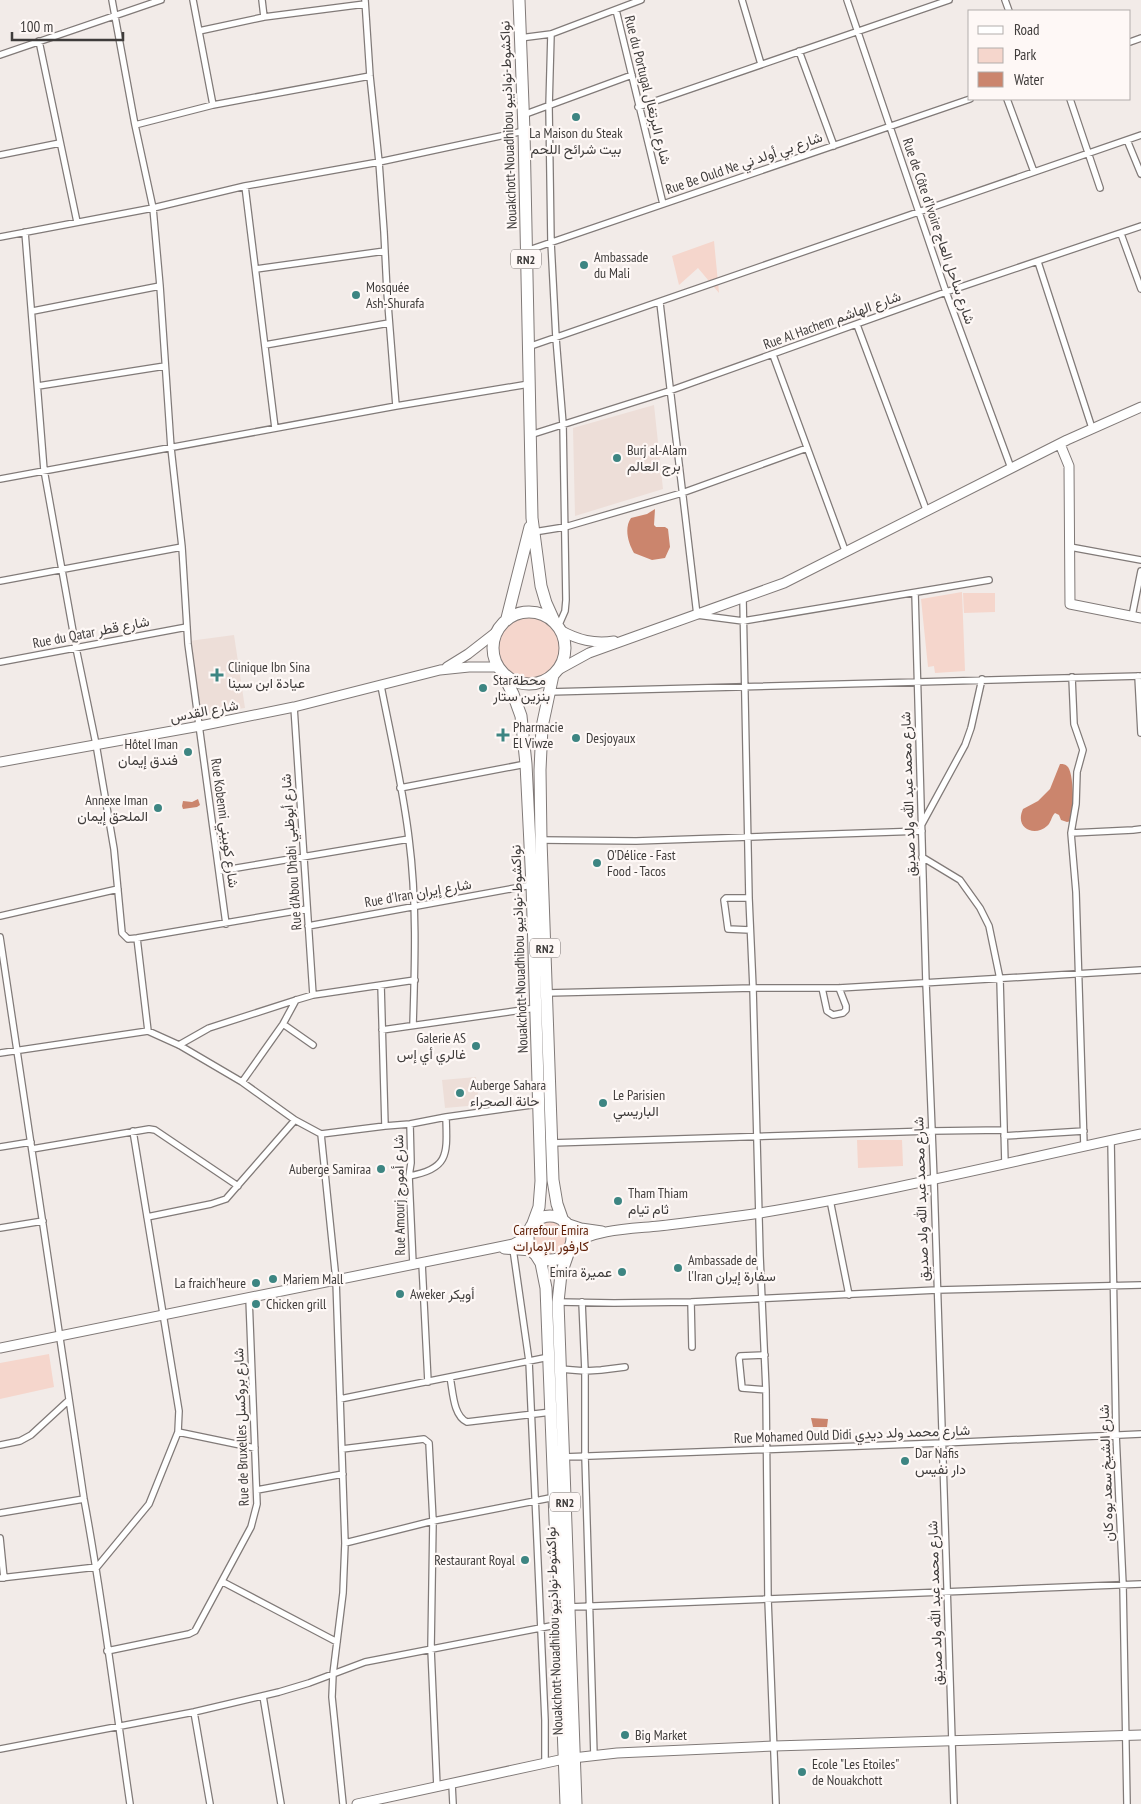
<svg xmlns="http://www.w3.org/2000/svg" width="1141" height="1804" font-family="'PT Sans Narrow',Vazirmatn,sans-serif">
<style>
.built{fill:#edded8}
.green{fill:#f5d6cc}
.water{fill:#cb856d}
.lines{fill:none;stroke-linecap:round;stroke-linejoin:round}
.street-casing{stroke:#817a78;stroke-width:8}
.secondary-casing{stroke:#817a78;stroke-width:11}
.highway-casing{stroke:#817a78;stroke-width:13}
.street{stroke:#fff;stroke-width:5.5}
.secondary{stroke:#fff;stroke-width:9}
.highway{stroke:#fff;stroke-width:11}
.poi-dot{fill:#3d8582;stroke:#fef8f6;stroke-width:2}
.labels{text-anchor:middle;dominant-baseline:central;stroke-width:4.5;stroke-linejoin:round;paint-order:stroke}
.shield{fill:#fef8f6;stroke:#787473;stroke-width:1}
.shield-label{font-size:12px;font-weight:bold;fill:#3f3c3b}
.street-label{font-size:14px;fill:#3f3c3b;stroke:#fef8f6}
.poi-label{font-size:14px;fill:#3f3c3b;stroke:#fef8f6;text-anchor:start}
.park-label{font-size:14px;fill:#5e1e06;stroke:#fef8f6}
</style>
<rect width="100%" height="100%" fill="#f2ebe8"/>
<path class="built" d="M654,405L663,489L575,516L573,428Z
M234,635L245,708L200,715L189,641Z
M476,1077L479,1105L445,1108L442,1080Z"/>
<path class="green" d="M714,241L719,293L698,268L679,285L672,256Z
M962,592L965,671L935,673L934,666L928,667L921,599Z
M963,593H995V612L964,613Z
M494 648a33 33 0 1 1 66 0a33 33 0 1 1-66 0Z
M857,1140H902L903,1166L858,1168Z
M533 1238a18 18 0 1 1 36 0a18 18 0 1 1-36 0Z
M49,1354L54,1387L0,1399V1363Z"/>
<path class="water" d="M655,509L654,525L656,527H665L668,529L670,547L665,558L652,560L634,553C628,543 624,528 631,518L647,514Z
M1060,764C1064,764 1065,764 1068,767C1074,775 1074,811 1071,821L1067,822L1061,820L1059,815L1055,813C1051,817 1051,823 1047,826C1035,837 1014,829 1023,809L1038,801L1050,789Z
M198,799L200,805L197,807L183,809L182,806L183,801L192,802Z
M811,1418L828,1419L827,1427H813Z"/>
<g class="lines">
<g class="street-casing">
<path id="street" d="M112,0L135,125L153,208L160,286L171,448L182,547L188,644L226,924
M193,0L213,105
M262,0L264,17
M365,0L370,76L379,162L384,232L387,292L396,406
M742,0L761,64
M847,0L946,292L1011,468
M1005,0L1009,11
M616,10L663,204
M199,31L264,17L365,4
M551,34L549,107L551,242L556,338L563,424L566,600L565,611L558,627
M520,38L551,34L641,0
M39,41L77,222
M1130,42L1141,38
M799,51L834,146
M0,55L161,0
M1007,99L1034,172
M1070,99L1100,188
M638,107L949,0
M523,115L632,75
M135,125L213,105L370,76
M1127,140L1141,174
M0,155L60,143
M245,186L275,428
M25,232L44,470L76,648L96,744L114,849L122,933L128,939L137,938L307,909
M1121,234L1141,289
M0,237L153,208L245,186L379,162L524,131
M526,251L970,99
M1038,262L1092,428
M256,269L385,251
M660,303L697,615L743,621L989,580
M33,311L160,286
M857,325L927,512
M265,345L389,323
M528,347L1141,135
M773,355L846,553
M38,386L165,366
M530,435L669,391L946,292L1141,226
M0,479L396,406L529,384
M534,532L565,527L682,493L807,448
M1070,547L1141,560
M0,581L182,547
M915,593L926,983L934,1180L954,1804
M743,599L749,898L753,988L760,1256L766,1390L768,1599L776,1804
M1132,616L1141,571
M0,662L187,627
M1138,676L1141,733
M1072,677L1074,724L1083,750L1077,772L1076,804L1071,833L1076,892L1084,1146
M381,686C391,737 403,788 409,839C417,901 415,964 413,1025
M548,692L1141,676
M294,707L313,995
M400,788L526,764
M922,824L965,745L971,728L982,679
M1071,833L1133,830L1141,829
M541,840L636,841L922,831
M922,857L960,880L980,908L989,926L1000,979L1005,1164
M219,871L409,839
M749,898H726L724,900L728,929L750,930
M0,916L118,889
M308,926L532,885
M0,937L84,1499C103,1600 115,1702 130,1804
M137,938L148,1031
M381,985L385,1126
M822,988L827,1011L833,1015L843,1013L846,1010V1006L839,988
M546,993L753,988H839L1141,970
M283,1024L313,1045
M382,1030L536,1008
M179,1045L209,1028L296,1000L313,995L415,980
M0,1053L148,1031L179,1045L242,1082L295,1120L321,1134L385,1126L410,1124L446,1117L539,1104
M242,1082L283,1024L296,1000
M410,1124L411,1163L409,1176L413,1264
M321,1134L336,1280L345,1543L343,1593L333,1674L332,1697L343,1804
M1004,1136L1084,1131
M1111,1140L1116,1434L1123,1585L1127,1804
M551,1143L931,1131L1004,1130
M0,1147L31,1142
M32,1149L149,1129L155,1130L238,1186
M409,1176C450,1169 447,1153 446,1117
M830,1200L849,1295
M147,1217L211,1204L226,1199L295,1120
M0,1228L43,1221
M513,1249L529,1361L545,1720V1763
M422,1263L428,1382
M558,1302L614,1303L691,1302L937,1290L1141,1285
M582,1302L585,1371L601,1370L625,1367
M691,1302L692,1347
M765,1355L740,1356L739,1358L742,1388L766,1390
M560,1369L585,1371V1456L594,1756
M450,1377C453,1391 453,1416 467,1422L551,1412
M340,1399L549,1357
M178,1432L255,1448
M0,1445L20,1441L31,1435L69,1400
M342,1449L424,1439L429,1443L433,1521L431,1649L437,1787
M563,1457L942,1443L1141,1434
M257,1490L343,1474
M0,1513L84,1499
M0,1538L4,1578
M345,1543L433,1521L555,1497
M0,1578L97,1567L149,1504L178,1432L179,1411L133,1131
M223,1582L337,1642
M569,1607L1141,1584
M107,1651L189,1634L195,1631L251,1527L257,1504L249,1298
M263,1696L281,1804
M194,1712L210,1804
M0,1749L194,1712L279,1692L309,1683L365,1662L561,1624
M452,1784L453,1804"/>
</g>
<g class="secondary-casing">
<path id="secondary" d="M1060,444L1069,466L1070,604L1141,618
M560,630C578,640 594,644 614,641
M447,667L468,654L495,633
M558,670L589,653L784,583L1067,440L1141,407
M0,762L200,726L294,707L440,670L469,667H498
M566,1223L581,1228L602,1231
M571,1245C597,1229 629,1229 659,1226C692,1222 726,1218 760,1213C888,1192 1014,1161 1141,1134
M504,1249L532,1251
M0,1348L494,1248L513,1244L528,1236
M357,1804L564,1759L617,1753L774,1746L1141,1735"/>
</g>
<g class="highway-casing">
<path id="highway" d="M519,0L524,131L532,518L541,586L546,603L555,623
M493 648a36 36 0 1 1 72 0a36 36 0 1 1-72 0Z
M507,618L530,527
M503,674L513,694L521,716L526,764L532,885L541,1181L539,1207L532,1226
M553,675L542,727L540,770L541,840L553,1180L557,1204L563,1221
M528 1238a22 22 0 1 1 44 0a22 22 0 1 1-44 0Z
M570,1248L561,1274L558,1302L576,1804
M536,1255L541,1263L546,1288L566,1804"/>
</g>
<use href="#street" class="street"/>
<use href="#secondary" class="secondary"/>
<use href="#highway" class="highway"/>
</g>
<g class="poi-dot">
<circle cx="576" cy="117" r="5"/>
<circle cx="584" cy="265" r="5"/>
<circle cx="356" cy="295" r="5"/>
<circle cx="617" cy="458" r="5"/>
<path d="M214.5 667.5h5v5h5v5h-5v5h-5v-5h-5v-5h5z"/>
<circle cx="483" cy="688" r="5"/>
<path d="M500.5 727.5h5v5h5v5h-5v5h-5v-5h-5v-5h5z"/>
<circle cx="576" cy="738" r="5"/>
<circle cx="188" cy="752" r="5"/>
<circle cx="158" cy="808" r="5"/>
<circle cx="597" cy="863" r="5"/>
<circle cx="476" cy="1046" r="5"/>
<circle cx="460" cy="1093" r="5"/>
<circle cx="603" cy="1103" r="5"/>
<circle cx="381" cy="1169" r="5"/>
<circle cx="618" cy="1201" r="5"/>
<circle cx="678" cy="1268" r="5"/>
<circle cx="622" cy="1272" r="5"/>
<circle cx="273" cy="1279" r="5"/>
<circle cx="256" cy="1283" r="5"/>
<circle cx="400" cy="1294" r="5"/>
<circle cx="256" cy="1304" r="5"/>
<circle cx="905" cy="1461" r="5"/>
<circle cx="525" cy="1560" r="5"/>
<circle cx="625" cy="1735" r="5"/>
<circle cx="802" cy="1772" r="5"/>
</g>
<g class="labels">
<g class="shield">
<rect x="511" y="249.5" width="30" height="19" rx="4"/>
<rect x="530" y="938.5" width="30" height="19" rx="4"/>
<rect x="550" y="1492.5" width="30" height="19" rx="4"/>
</g>
<g class="shield-label">
<text x="526" y="259">RN2</text>
<text x="545" y="948">RN2</text>
<text x="565" y="1502">RN2</text>
</g>
<g class="street-label">
<text transform="translate(648 90) rotate(76)">Rue du Portugal شارع البرتغال</text>
<text transform="translate(508 125) rotate(-92)">Nouakchott-Nouadhibou نواكشوط-نواذيبو</text>
<text transform="translate(744 163) rotate(-19)">Rue Be Ould Ne شارع بي أولد ني</text>
<text transform="translate(939 231) rotate(71)">Rue de Côte d'Ivoire شارع ساحل العاج</text>
<text transform="translate(832 320) rotate(-20)">Rue Al Hachem شارع الهاشم</text>
<text transform="translate(91 632) rotate(-11)">Rue du Qatar شارع قطر</text>
<text transform="translate(204 711) rotate(-11)">شارع القدس</text>
<text transform="translate(908 794) rotate(-92)">شارع محمد عبد الله ولد صديق</text>
<text transform="translate(225 823) rotate(82)">Rue Kobenni شارع كوبيني</text>
<text transform="translate(291 852) rotate(-94)">Rue d'Abou Dhabi شارع أبوظبي</text>
<text transform="translate(418 893) rotate(-10)">Rue d'Iran شارع إيران</text>
<text transform="translate(519 949) rotate(-92)">Nouakchott-Nouadhibou نواكشوط-نواذيبو</text>
<text transform="translate(399 1195) rotate(-91)">Rue Amourj شارع أمورج</text>
<text transform="translate(921 1199) rotate(-92)">شارع محمد عبد الله ولد صديق</text>
<text transform="translate(241 1427) rotate(-92)">Rue de Bruxelles شارع بروكسل</text>
<text transform="translate(852 1434) rotate(-2)">Rue Mohamed Ould Didi شارع محمد ولد ديدي</text>
<text transform="translate(1106 1473) rotate(-92)">شارع الشيخ سعد بوه كان</text>
<text transform="translate(935 1603) rotate(-92)">شارع محمد عبد الله ولد صديق</text>
<text transform="translate(554 1631) rotate(-92)">Nouakchott-Nouadhibou نواكشوط-نواذيبو</text>
</g>
<g class="poi-label">
<text x="576" y="133" text-anchor="middle">La Maison du Steak<tspan x="576" dy="16">بيت شرائح اللحم</tspan></text>
<text x="594" y="257">Ambassade<tspan x="594" dy="16">du Mali</tspan></text>
<text x="366" y="287">Mosquée<tspan x="366" dy="16">Ash-Shurafa</tspan></text>
<text x="627" y="450">Burj al-Alam<tspan x="627" dy="16">برج العالم</tspan></text>
<text x="228" y="667">Clinique Ibn Sina<tspan x="228" dy="16">عيادة ابن سينا</tspan></text>
<text x="493" y="680">Starمحطة<tspan x="493" dy="16">بنزين ستار</tspan></text>
<text x="513" y="727">Pharmacie<tspan x="513" dy="16">El Viwze</tspan></text>
<text x="586" y="738">Desjoyaux</text>
<text x="178" y="744" text-anchor="end">Hôtel Iman<tspan x="178" dy="16">فندق إيمان</tspan></text>
<text x="148" y="800" text-anchor="end">Annexe Iman<tspan x="148" dy="16">الملحق إيمان</tspan></text>
<text x="607" y="855">O'Délice - Fast<tspan x="607" dy="16">Food - Tacos</tspan></text>
<text x="466" y="1038" text-anchor="end">Galerie AS<tspan x="466" dy="16">غالري أي إس</tspan></text>
<text x="470" y="1085">Auberge Sahara<tspan x="470" dy="16">حانة الصحراء</tspan></text>
<text x="613" y="1095">Le Parisien<tspan x="613" dy="16">الباريسي</tspan></text>
<text x="371" y="1169" text-anchor="end">Auberge Samiraa</text>
<text x="628" y="1193">Tham Thiam<tspan x="628" dy="16">ثام تيام</tspan></text>
<text x="688" y="1260">Ambassade de<tspan x="688" dy="16">l'Iran سفارة إيران</tspan></text>
<text x="612" y="1272" text-anchor="end">Emira عميرة</text>
<text x="283" y="1279">Mariem Mall</text>
<text x="246" y="1283" text-anchor="end">La fraich'heure</text>
<text x="410" y="1294">Aweker أويكر</text>
<text x="266" y="1304">Chicken grill</text>
<text x="915" y="1453">Dar Nafis<tspan x="915" dy="16">دار نفيس</tspan></text>
<text x="515" y="1560" text-anchor="end">Restaurant Royal</text>
<text x="635" y="1735">Big Market</text>
<text x="812" y="1764">Ecole "Les Etoiles"<tspan x="812" dy="16">de Nouakchott</tspan></text>
</g>
<g class="park-label">
<text x="551" y="1230">Carrefour Emira<tspan x="551" dy="16">كارفور الإمارات</tspan></text>
</g>
</g>
<rect x="968" y="10" width="162" height="90" fill="#fef8f6" stroke="#b2adab"/>
<rect x="978" y="26" width="25" height="8" fill="#ffffff" stroke="#b2adab"/>
<text x="1014" y="35" font-size="15" fill="#3f3c3b">Road</text>
<rect x="978" y="48" width="25" height="15" fill="#f5d6cc" stroke="#b2adab"/>
<text x="1014" y="60" font-size="15" fill="#3f3c3b">Park</text>
<rect x="978" y="72" width="25" height="15" fill="#cb856d" stroke="#b2adab"/>
<text x="1014" y="85" font-size="15" fill="#3f3c3b">Water</text>
<path d="M12 32v8h111v-8" fill="none" stroke="#3f3c3b" stroke-width="2.5"/>
<text x="20" y="32" font-size="15" fill="#3f3c3b" stroke="#fef8f6" stroke-width="4" paint-order="stroke">100 m</text>
</svg>
